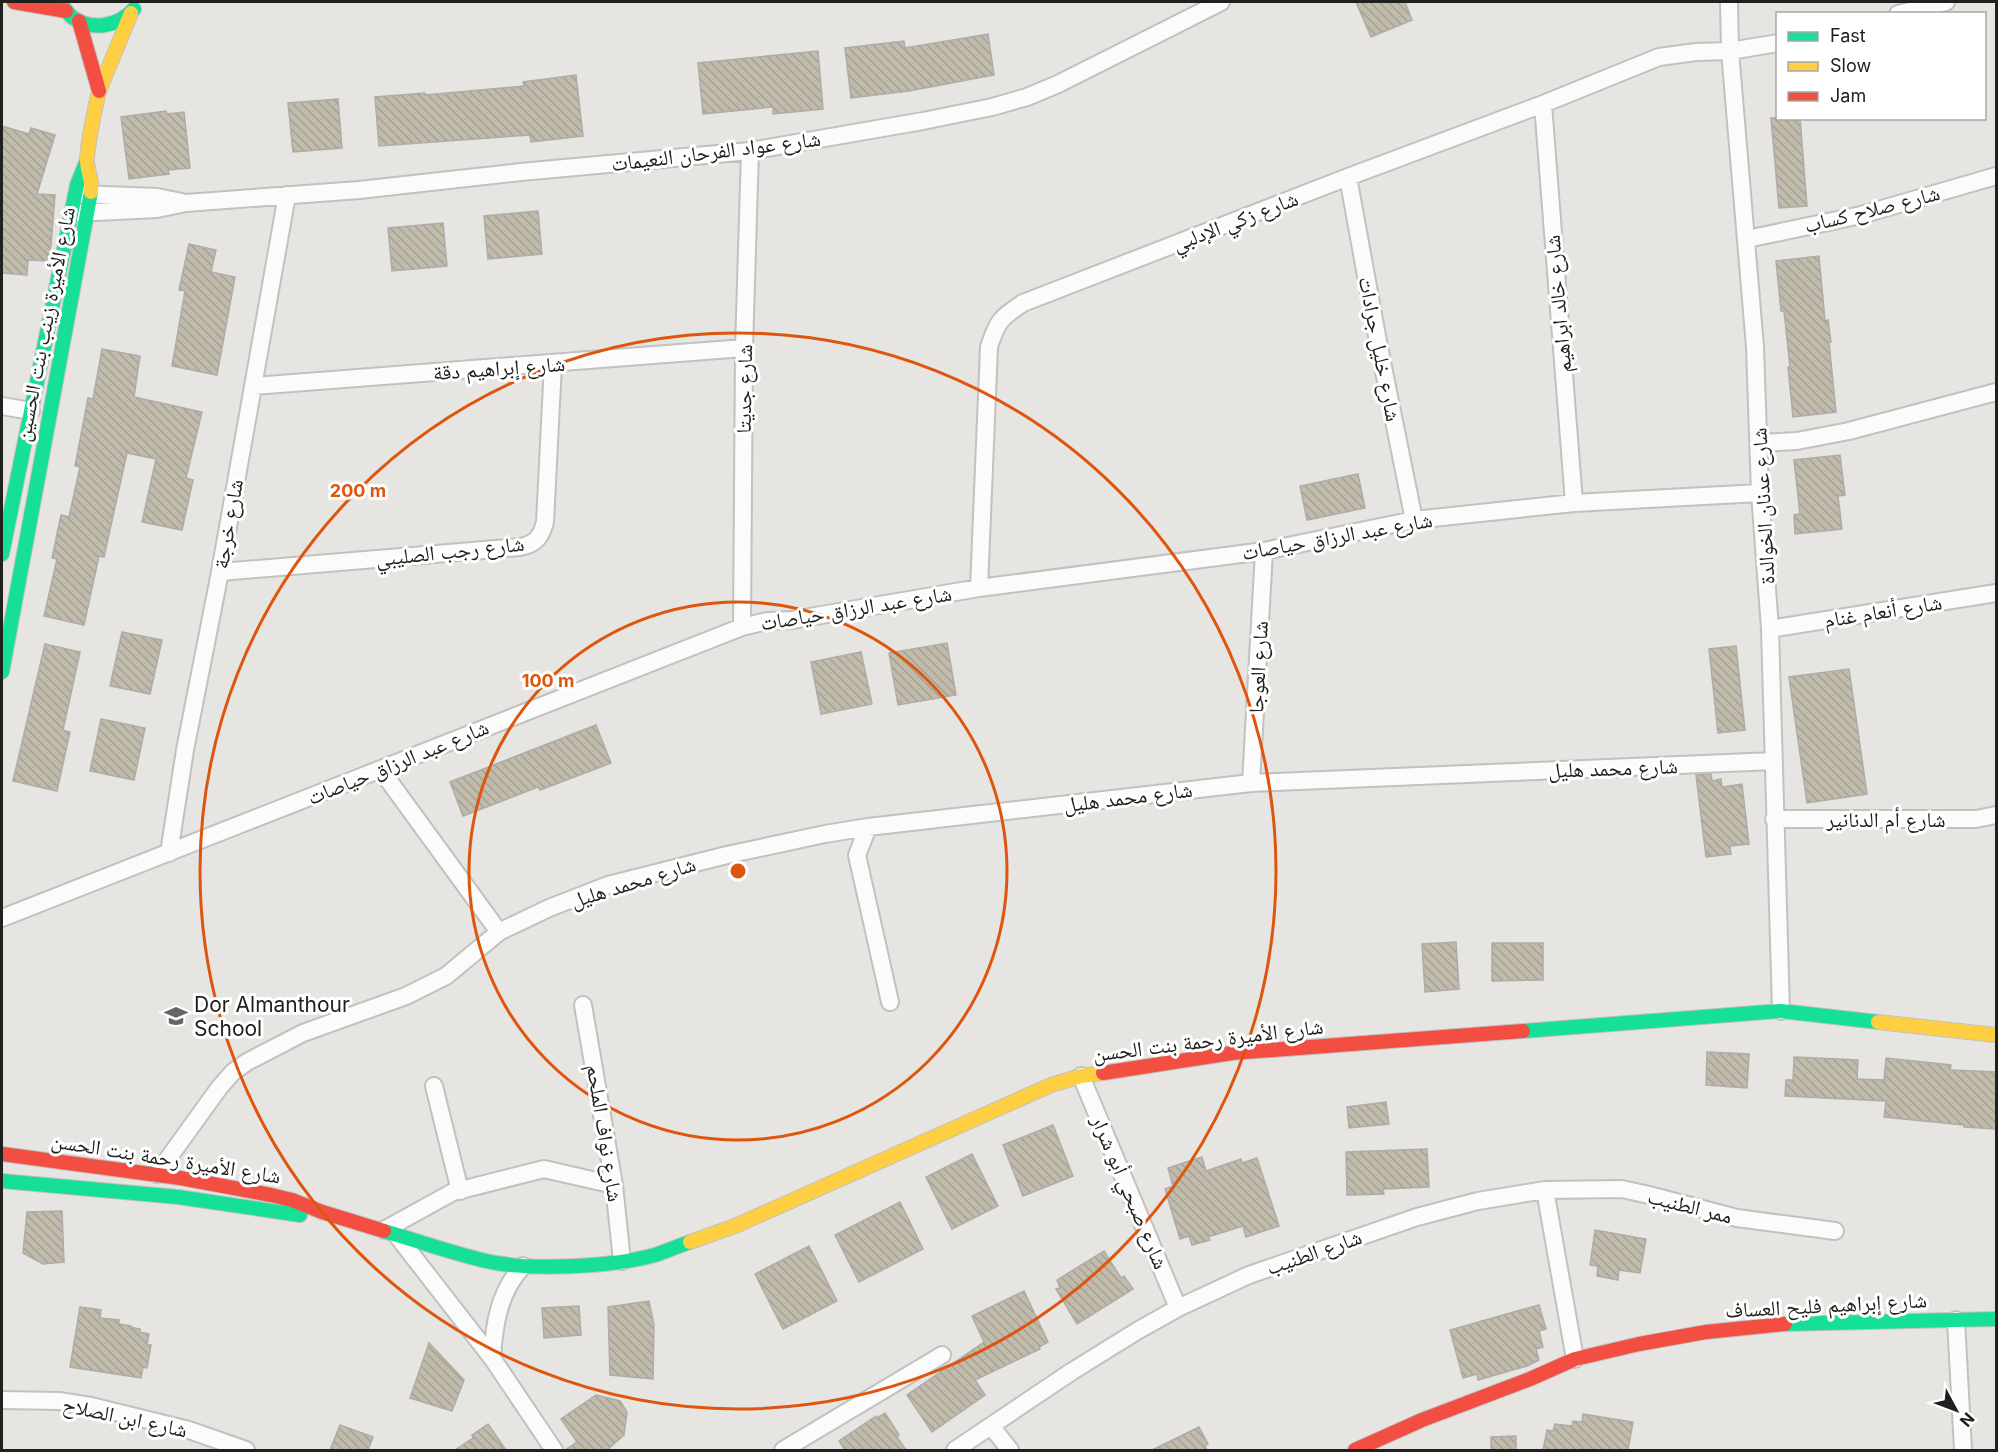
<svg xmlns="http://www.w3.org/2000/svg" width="1998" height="1452" font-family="Inter,'Noto Naskh Arabic',sans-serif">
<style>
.building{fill:url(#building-back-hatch);stroke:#adacaa;stroke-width:1.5}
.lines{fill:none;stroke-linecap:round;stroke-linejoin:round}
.street-casing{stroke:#c2c1bf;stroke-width:20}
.fast-casing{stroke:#c2c1bf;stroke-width:16}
.slow-casing{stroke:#c2c1bf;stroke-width:16}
.jam-casing{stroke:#c2c1bf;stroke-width:16}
.street{stroke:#fbfbfb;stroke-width:16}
.fast{stroke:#16e098;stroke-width:14}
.slow{stroke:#ffcf43;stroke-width:14}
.jam{stroke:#f24e42;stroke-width:14}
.ring{fill:none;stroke:#de560d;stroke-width:3}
.labels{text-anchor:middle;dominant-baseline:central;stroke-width:6;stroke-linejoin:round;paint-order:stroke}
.street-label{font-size:21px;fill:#20201e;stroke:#fff}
.poi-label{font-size:21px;fill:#20201e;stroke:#fff;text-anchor:start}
.centre{fill:#de560d;stroke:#fff;stroke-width:3}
.ring-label{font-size:18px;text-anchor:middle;font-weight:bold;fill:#de560d;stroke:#fff;stroke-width:6;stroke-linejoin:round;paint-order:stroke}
</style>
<defs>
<pattern id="building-back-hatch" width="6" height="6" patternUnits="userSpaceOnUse" patternTransform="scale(1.5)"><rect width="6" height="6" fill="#c1bbab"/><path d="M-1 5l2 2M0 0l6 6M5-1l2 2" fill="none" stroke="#a6a093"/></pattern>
</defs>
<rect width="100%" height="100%" fill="#e6e5e2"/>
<path class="building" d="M1356,2H1405L1412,20L1371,37Z
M988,34L994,75L909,91L851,98L845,48L904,41L905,48Z
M818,51L823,109L773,114V107L703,114L698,63Z
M576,75L583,136L531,142L530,135L379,146L375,97L425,93V95L524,86L523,82Z
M338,99L342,148L293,152L288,103Z
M166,111L167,114L184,112L190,168L168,170L169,174L129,179L121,117Z
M1771,118H1800L1807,206L1779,208Z
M2,126L29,134L31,128L55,135L37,194L55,195L51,245L48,261L28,260L27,275L2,273Z
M538,211L542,254L488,259L484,216Z
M443,223L447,266L392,271L388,228Z
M189,244L216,250L211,272L235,277L217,375L172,366L185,291L179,290Z
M1819,256L1825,321L1828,320L1831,342H1829L1836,412L1793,417L1788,367H1790L1784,311H1781L1776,261Z
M102,349L140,356L134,397L202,412L186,478L193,480L182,530L142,522L156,459L127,453L104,557L99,556L84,625L44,616L57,559L52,558L61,515L69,517L80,467L75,466L88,398L93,399Z
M1840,455L1845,495L1838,496L1842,529L1795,534L1794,515L1800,514L1794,460Z
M1358,474L1365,508L1307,520L1300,486Z
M122,632L162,640L150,694L110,686Z
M947,643L956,695L898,705L889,653Z
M45,644L80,652L63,730L70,732L57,791L13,781Z
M1736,646L1745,730L1718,733L1709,649Z
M861,652L872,704L821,714L811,662Z
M1849,669L1867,794L1807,803L1789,677Z
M101,719L145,728L134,780L90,771Z
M596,725L611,763L540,790L538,787L463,816L450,782Z
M1711,774L1712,781L1721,779L1722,787L1742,784L1749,844L1730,846L1731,854L1706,857L1696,775Z
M1456,942L1459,989L1425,992L1422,944Z
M1492,943H1543V980L1492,981Z
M1707,1052L1749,1054L1747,1088L1706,1085Z
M1794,1057L1858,1060L1857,1079L1884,1080L1886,1058L1951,1065L1950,1070L1996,1072V1129L1964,1127V1125L1884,1117L1886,1101L1785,1096L1786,1080H1793Z
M1386,1102L1389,1124L1349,1128L1347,1107Z
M1053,1125L1073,1176L1023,1196L1003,1145Z
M1427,1149L1429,1187L1383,1189L1384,1194L1347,1195L1346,1152Z
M972,1154L998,1206L952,1229L926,1177Z
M1202,1157L1206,1171L1241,1159L1242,1163L1257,1158L1279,1226L1246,1237L1243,1226L1208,1237L1210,1240L1192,1245L1189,1236L1180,1239L1165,1189L1173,1186L1168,1168Z
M900,1202L923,1249L859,1282L835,1235Z
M62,1211L64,1262L43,1264L23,1253L27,1212Z
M1595,1230L1646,1239L1640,1273L1619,1270L1618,1280L1597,1276L1598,1266L1590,1265Z
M809,1246L837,1301L783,1329L755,1274Z
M1104,1251L1121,1278L1124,1276L1133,1289L1077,1324L1056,1289L1060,1288L1057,1280Z
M1024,1291L1048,1342L1039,1347L1040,1349L975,1380L985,1395L932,1432L907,1395L984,1342L972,1316Z
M649,1301L654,1325L653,1379L610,1375L608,1307Z
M1539,1305L1546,1329L1539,1331L1543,1347L1536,1349L1539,1360L1527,1366L1478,1380L1477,1374L1463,1378L1450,1330Z
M579,1306L581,1335L544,1338L542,1308Z
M80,1307L101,1310L100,1318L119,1320V1324L131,1326L130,1327L140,1329V1332L149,1334L147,1345H151L147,1368L143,1367L141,1378L70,1367Z
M429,1343L464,1380L452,1411L410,1398Z
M596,1395L620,1401L627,1412L624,1435L607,1450H565L577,1442L561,1419Z
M885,1413L899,1435L897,1437L906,1450H845L839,1441L876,1416L877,1418Z
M1583,1414L1633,1422L1628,1450H1543L1547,1430L1553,1431L1555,1424L1572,1426L1573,1421L1582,1422Z
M488,1424L506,1450H455L473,1438L472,1435Z
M340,1425L373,1437L368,1450H330Z
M1199,1427L1208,1444L1205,1446L1207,1450H1152Z
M1516,1436V1450H1491V1437Z"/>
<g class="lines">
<g class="street-casing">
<path id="street" d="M1729,2L1730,51L1755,347L1760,493L1770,629L1781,1011
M1898,14L1946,2
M1543,104L1574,503
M1348,177L1379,347L1414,520
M79,194L157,197L182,202
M77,213L157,209L186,203L359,190L521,172L750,151L923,121L992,107L1027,97L1058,84L1221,2
M1747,239L1861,215L1996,176
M253,386L744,348
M2,406L31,411
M1759,443L1797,441L1849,431L1996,392
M220,572L520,547C536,544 541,537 545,522L553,364
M979,588L989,347C997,322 1000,318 1023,303L1348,177L1543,104L1659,57L1696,52L1730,51L1778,43
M742,627L744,348L750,151
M1770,629L1996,593
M381,770L499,932
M1251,783L1264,551
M1774,819H1976L1996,815
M868,827L857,855L890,1002
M169,853L185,750L220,572L287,195
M2,918L742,627L767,621L792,620L979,588L1264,551L1414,520L1574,503L1760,493
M583,1005L614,1185L622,1261
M1081,1076L1178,1308
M434,1086L460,1191
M157,1174L219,1088L233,1072L247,1062L303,1033L406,996L446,976L499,932L549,908L608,885L727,855L825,834L868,827L1251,783L1774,761
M1545,1190L1575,1359
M384,1230L453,1192L544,1169L614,1185
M395,1233L492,1358L554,1450
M1956,1320L1963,1450
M492,1358C494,1325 499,1291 523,1266
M2,1400L59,1401L91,1406L189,1430L246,1450
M991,1426L1010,1450
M783,1450L942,1355
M955,1450L1071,1372L1137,1331L1178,1308L1249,1275L1417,1217L1478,1201L1545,1190L1622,1189L1649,1195L1737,1218L1835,1231"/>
</g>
<g class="fast-casing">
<path id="fast" d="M60,2C64,7 67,13 72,17C92,32 119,26 134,9
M2,554L77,185L85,165
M2,672L91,192
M1523,1031L1781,1011L1878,1022
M2,1181L178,1197L300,1215
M384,1231C418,1241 451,1253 486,1261C529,1271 612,1267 655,1255C667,1251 678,1246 690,1242
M1785,1324L1996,1319"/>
</g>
<g class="slow-casing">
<path id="slow" d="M91,192C93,180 86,169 87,158C89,136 94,113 99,91L131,13
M1878,1022L1996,1035
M690,1242L735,1226L1051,1085L1081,1076L1103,1073"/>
</g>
<g class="jam-casing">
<path id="jam" d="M14,2L66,11
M79,21L99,91
M1103,1073L1232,1053L1523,1031
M2,1154L180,1178L271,1195L292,1200L322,1212L384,1231
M1355,1450L1422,1420L1530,1379L1575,1359L1639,1344L1706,1332L1785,1324"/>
</g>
<use href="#street" class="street"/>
<use href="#fast" class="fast"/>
<use href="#slow" class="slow"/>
<use href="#jam" class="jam"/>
</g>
<g class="ring">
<circle cx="738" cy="871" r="269"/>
<circle cx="738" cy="871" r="538"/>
</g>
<defs>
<g id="school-bare" transform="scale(1.8)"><path d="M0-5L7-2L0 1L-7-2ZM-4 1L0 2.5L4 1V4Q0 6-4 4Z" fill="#656563" stroke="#fff" stroke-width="2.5" paint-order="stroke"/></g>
</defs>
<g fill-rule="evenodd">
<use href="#school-bare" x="176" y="1016"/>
</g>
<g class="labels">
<g class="street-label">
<text transform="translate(716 151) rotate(-7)">شارع عواد الفرحان النعيمات</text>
<text transform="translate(1872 209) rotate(-14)">شارع صلاح كساب</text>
<text transform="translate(1235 221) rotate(-21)">شارع زكي الإدلبي</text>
<text transform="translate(1558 304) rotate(-95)">شارع خالد ابراهيم</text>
<text transform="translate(45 324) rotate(-79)">شارع الأميرة زينب بنت الحسين</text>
<text transform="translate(1380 349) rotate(79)">شارع خليل جرادات</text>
<text transform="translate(499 368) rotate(-4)">شارع إبراهيم دقة</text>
<text transform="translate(744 389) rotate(-89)">شارع جديتا</text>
<text transform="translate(1763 506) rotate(-93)">شارع عدنان الخوالدة</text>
<text transform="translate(228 524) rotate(-80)">شارع خرجة</text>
<text transform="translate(1337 536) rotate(-10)">شارع عبد الرزاق حياصات</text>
<text transform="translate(450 551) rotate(-6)">شارع رجب الصليبي</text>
<text transform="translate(856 608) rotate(-9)">شارع عبد الرزاق حياصات</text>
<text transform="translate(1883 611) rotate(-9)">شارع أنعام غنام</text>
<text transform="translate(1258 667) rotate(-87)">شارع العوجا</text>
<text transform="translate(398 762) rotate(-22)">شارع عبد الرزاق حياصات</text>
<text transform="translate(1613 768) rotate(-2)">شارع محمد هليل</text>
<text transform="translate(1128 797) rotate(-7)">شارع محمد هليل</text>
<text x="1886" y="819">شارع أم الدنانير</text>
<text transform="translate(633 882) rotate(-17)">شارع محمد هليل</text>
<text transform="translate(1208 1040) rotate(-7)">شارع الأميرة رحمة بنت الحسن</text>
<text transform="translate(605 1133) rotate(81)">شارع نواف الملحم</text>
<text transform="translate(166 1158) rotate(9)">شارع الأميرة رحمة بنت الحسن</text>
<text transform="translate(1130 1192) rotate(67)">شارع صبحي أبو شرار</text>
<text transform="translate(1690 1206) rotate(14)">ممر الطنيب</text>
<text transform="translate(1314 1252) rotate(-19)">شارع الطنيب</text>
<text transform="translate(1826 1305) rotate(-3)">شارع إبراهيم فليح العساف</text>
<text transform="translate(125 1417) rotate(12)">شارع ابن الصلاح</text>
</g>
<g class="poi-label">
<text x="194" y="1004">Dor Almanthour<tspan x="194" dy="24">School</tspan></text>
</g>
</g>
<circle cx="738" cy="871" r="9" class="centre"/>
<g class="ring-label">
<text x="358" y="497">200 m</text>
<text x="548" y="687">100 m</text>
</g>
<rect width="1998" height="1452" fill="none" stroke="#20201e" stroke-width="6"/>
<rect x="1776" y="12" width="210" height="108" fill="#ffffff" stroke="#a6a6a5" stroke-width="1.5"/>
<rect x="1788" y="32" width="30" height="9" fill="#16e098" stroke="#a6a6a5" stroke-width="1.5"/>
<text x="1830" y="42" font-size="18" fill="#20201e">Fast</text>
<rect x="1788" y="62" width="30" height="9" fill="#ffcf43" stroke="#a6a6a5" stroke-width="1.5"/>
<text x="1830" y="72" font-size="18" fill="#20201e">Slow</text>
<rect x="1788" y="92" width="30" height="9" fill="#f24e42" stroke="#a6a6a5" stroke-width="1.5"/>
<text x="1830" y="102" font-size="18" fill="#20201e">Jam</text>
<g transform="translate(1956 1410) rotate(131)" stroke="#ffffff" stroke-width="4.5" paint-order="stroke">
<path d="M0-4.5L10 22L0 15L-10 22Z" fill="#20201e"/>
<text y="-9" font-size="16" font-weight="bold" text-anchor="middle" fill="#20201e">N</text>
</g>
</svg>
